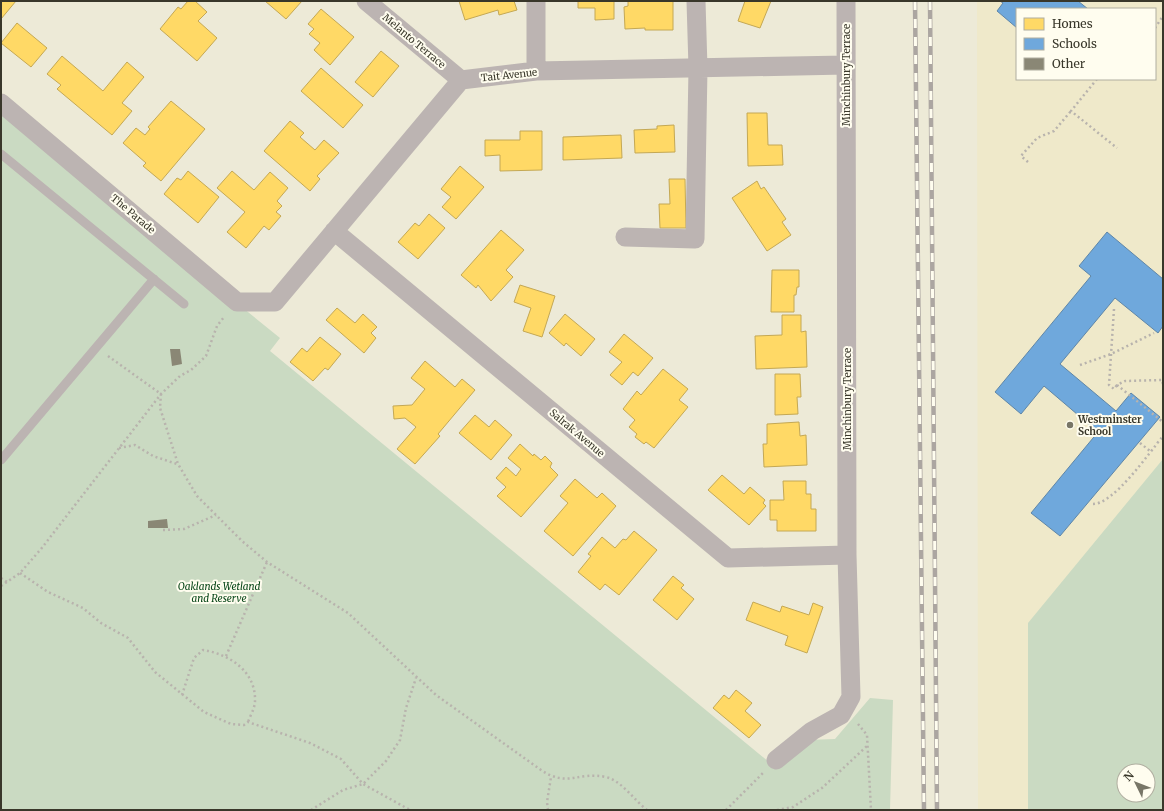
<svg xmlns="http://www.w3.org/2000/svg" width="1164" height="811" font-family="Merriweather,serif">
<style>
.built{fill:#efe9ca;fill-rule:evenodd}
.green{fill:#cadac2;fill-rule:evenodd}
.homes{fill:#ffd966;stroke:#c4a854}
.schools{fill:#6fa8dc;stroke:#5f86a7}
.building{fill:#8a8775}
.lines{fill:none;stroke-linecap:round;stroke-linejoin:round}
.path{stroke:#b8b3ad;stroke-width:2.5;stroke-dasharray:2 3;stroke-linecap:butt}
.lane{stroke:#bcb4b2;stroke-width:9}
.street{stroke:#bcb4b2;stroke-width:19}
.rail-casing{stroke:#aca6a1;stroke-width:4.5}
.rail{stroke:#fffdef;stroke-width:3;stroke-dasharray:9;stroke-linecap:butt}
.poi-dot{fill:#787667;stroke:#fffdef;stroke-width:1.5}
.labels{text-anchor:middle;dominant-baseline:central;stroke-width:4;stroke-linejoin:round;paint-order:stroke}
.street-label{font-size:10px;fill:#39372a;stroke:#fffdef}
.poi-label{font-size:10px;font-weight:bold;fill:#39372a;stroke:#fffdef;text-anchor:start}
.park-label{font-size:10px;font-style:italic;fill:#044315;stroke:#fffdef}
</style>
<rect width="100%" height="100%" fill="#edead7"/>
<path class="built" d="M977,1H1163V810H978ZM1017,9H1155V79H1017ZM1124,771H1148V795H1124Z"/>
<path class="green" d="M1,112L280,338L270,351L775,767L806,740L835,739L870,698L893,700L890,810H1Z
M1163,459V810H1028V623ZM1124,771H1148V795H1124Z"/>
<path class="homes" d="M1,1H16L1,19Z
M188,1H195L207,12L198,21L217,38L197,61L160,29L178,7L181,9Z
M265,1H302L286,19Z
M459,1H514L517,10L499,15L498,10L465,20Z
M578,1H614V19L595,20V8H578Z
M628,1H673V30H645V28L625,29L624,7L628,6Z
M745,1H771L760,28L738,21Z
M321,9L354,37L330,65L314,50L320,43L309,34L314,29L308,24Z
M17,23L47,48L31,67L1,43Z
M381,51L399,66L373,97L355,82Z
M62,56L103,91L127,62L144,77L122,103L132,111L112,135L57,89L61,85L47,74Z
M321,68L363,105L343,128L301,91Z
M171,101L205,129L161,181L143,166L146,163L123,143L136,128L145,135L150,129L148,127Z
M747,113H767L768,145H782L783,165L748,166Z
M290,121L304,133L300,137L315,150L324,140L339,153L317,176L320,179L310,191L264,151Z
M674,125L675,152L635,153L634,130L657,129V126Z
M520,131H542V170L500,171V155L485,156V140H520Z
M621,135L622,158L563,160V137Z
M460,166L484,187L456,219L442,207L451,197L441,189Z
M188,171L219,197L198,223L164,194L177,178L181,180Z
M232,171L254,190L270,172L288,188L277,201L282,206L276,212L281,216L269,230L264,226L246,248L227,232L245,212L217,188Z
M669,179H685L686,228H660L659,204H670Z
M757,181L761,189L764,187L786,219L782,222L791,235L767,251L732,198Z
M429,214L445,228L418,259L398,242L415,223L419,226Z
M501,230L524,250L506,270L513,277L491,301L478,285L476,288L461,275Z
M772,270H799V287H797L796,295H794V312H771Z
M520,285L555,296L542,337L523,331L531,308L514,302Z
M337,308L355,323L363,314L377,327L371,333L376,338L364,353L326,320Z
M565,314L595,339L581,356L566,343L564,346L549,333Z
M782,315H801V332L806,331L807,367L756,369L755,336L782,335Z
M624,334L653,358L638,376L633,372L622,385L610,375L622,362L609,352Z
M320,337L341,354L328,370L325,368L313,381L290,362L302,348L307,352Z
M425,361L455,387L462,379L475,390L438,434L440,436L415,464L397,449L416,427L405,418L394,419L393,406L412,405L425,389L411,378Z
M663,369L688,389L679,400L688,407L654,448L646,442L644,444L635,437L637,434L629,427L635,420L623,409L637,391L641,395Z
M775,374H800L801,397H797L798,414L775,415Z
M475,415L489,427L495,420L512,435L491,460L459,433Z
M799,422L800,436L806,435L807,465L764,467L763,444H767V424Z
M520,444L533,456L534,454L541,460L545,456L552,463L550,467L558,475L521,517L497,496L506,487L496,478L506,467L516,476L521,469L508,458Z
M722,475L744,494L750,487L765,500L763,503L766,506L749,525L708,490Z
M575,479L597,498L602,493L616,506L573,556L544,531L568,503L560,496Z
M783,481H806V494H811V509H816V531H777V520H770V500H784Z
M634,531L657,550L619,595L605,584L600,590L578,572L591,556L588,554L602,537L615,548L623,539L626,540Z
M673,576L684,585L681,588L694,599L677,620L653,600Z
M753,602L780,612L782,606L809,615L813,603L823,607L807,653L785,645L788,636L746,620Z
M736,690L752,703L745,711L761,725L749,738L713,708L724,695L729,699Z"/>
<path class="schools" d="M1000,1H1078L1088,9H1017V28L997,11L1003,3Z
M1107,232L1163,279V326L1158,333L1115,298L1060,364L1116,411L1131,393L1160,417L1060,536L1031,513L1098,432L1044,386L1021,414L995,392L1091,276L1079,266Z"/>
<path class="building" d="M170,349H180L182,364L172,366Z
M167,519L168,528H148V521Z"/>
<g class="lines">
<path class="path" d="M1155,28L1163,16
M1097,79L1071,111L1117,148
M1028,162L1021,156L1037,138L1054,131L1071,111
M1114,309L1109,385L1114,389L1117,385
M108,356L161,394L160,408L178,464L197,496L242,541L267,562L348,613L436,695L541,770C568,788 578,771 606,777C622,781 634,800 647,810
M1080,365L1111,354L1154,333
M1163,384L1162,380L1125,381L1117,385L1163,422
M1140,443L1150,451
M119,448L135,445L153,456L177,464
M1093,504C1114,504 1149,453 1163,436
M163,530L184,529L216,515
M20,573L48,592L83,608L101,623L128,638L155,672L204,712L231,724L244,725L248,722L310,743L341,759L363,784L410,810
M1,578L7,582
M1,586L20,573L41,549L161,394L180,376L191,370L206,356L217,326L224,317
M226,656L267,562
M182,695L194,658L203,650C229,654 256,671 255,701C255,708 250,716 248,722
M858,724L867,735L871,810
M311,810L343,790L363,784L386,761L400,740L406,708L416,678
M548,810L547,802L551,777
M726,810L763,773
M777,810L793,807L822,788L867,746"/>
<path class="lane" d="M1,154L184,304
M1,460L154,279"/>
<path class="street" d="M366,1L461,80
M536,1V71
M1,103L237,302H275L461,80L536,71L846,65
M334,231L728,558L847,555
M625,237L695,239L698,68L696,1
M776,760L812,731L841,715L851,697L847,555L846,1"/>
<g class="rail-casing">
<path id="rail" d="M915,1L924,810
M930,1L937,810"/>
</g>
<use href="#rail" class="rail"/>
</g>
<circle class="poi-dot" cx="1070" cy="425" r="4"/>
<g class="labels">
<g class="street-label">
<text transform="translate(414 41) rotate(40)">Melanto Terrace</text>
<text transform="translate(509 75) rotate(-6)">Tait Avenue</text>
<text transform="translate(846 75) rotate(-90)">Minchinbury Terrace</text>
<text transform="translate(133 214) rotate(40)">The Parade</text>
<text transform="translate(847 399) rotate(-90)">Minchinbury Terrace</text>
<text transform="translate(577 433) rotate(40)">Salrak Avenue</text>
</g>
<g class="poi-label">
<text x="1078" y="419">Westminster<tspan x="1078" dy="12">School</tspan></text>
</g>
<g class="park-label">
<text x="219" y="586">Oaklands Wetland<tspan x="219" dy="12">and Reserve</tspan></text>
</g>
</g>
<rect width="1164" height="811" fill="none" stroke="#39372a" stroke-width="4"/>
<rect x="1016" y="8" width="140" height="72" fill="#fffdef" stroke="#b0aea0"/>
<rect x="1024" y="18" width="20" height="12" fill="#ffd966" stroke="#b0aea0"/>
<text x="1052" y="28" font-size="12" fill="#39372a">Homes</text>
<rect x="1024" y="38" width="20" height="12" fill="#6fa8dc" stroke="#b0aea0"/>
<text x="1052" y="48" font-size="12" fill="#39372a">Schools</text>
<rect x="1024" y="58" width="20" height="12" fill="#8a8775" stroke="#b0aea0"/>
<text x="1052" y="68" font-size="12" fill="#39372a">Other</text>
<g transform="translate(1136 783) rotate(313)"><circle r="19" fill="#fffdef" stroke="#b0aea0"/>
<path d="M0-3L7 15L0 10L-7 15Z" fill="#787667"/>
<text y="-6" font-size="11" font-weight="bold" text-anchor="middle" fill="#39372a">N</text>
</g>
</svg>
